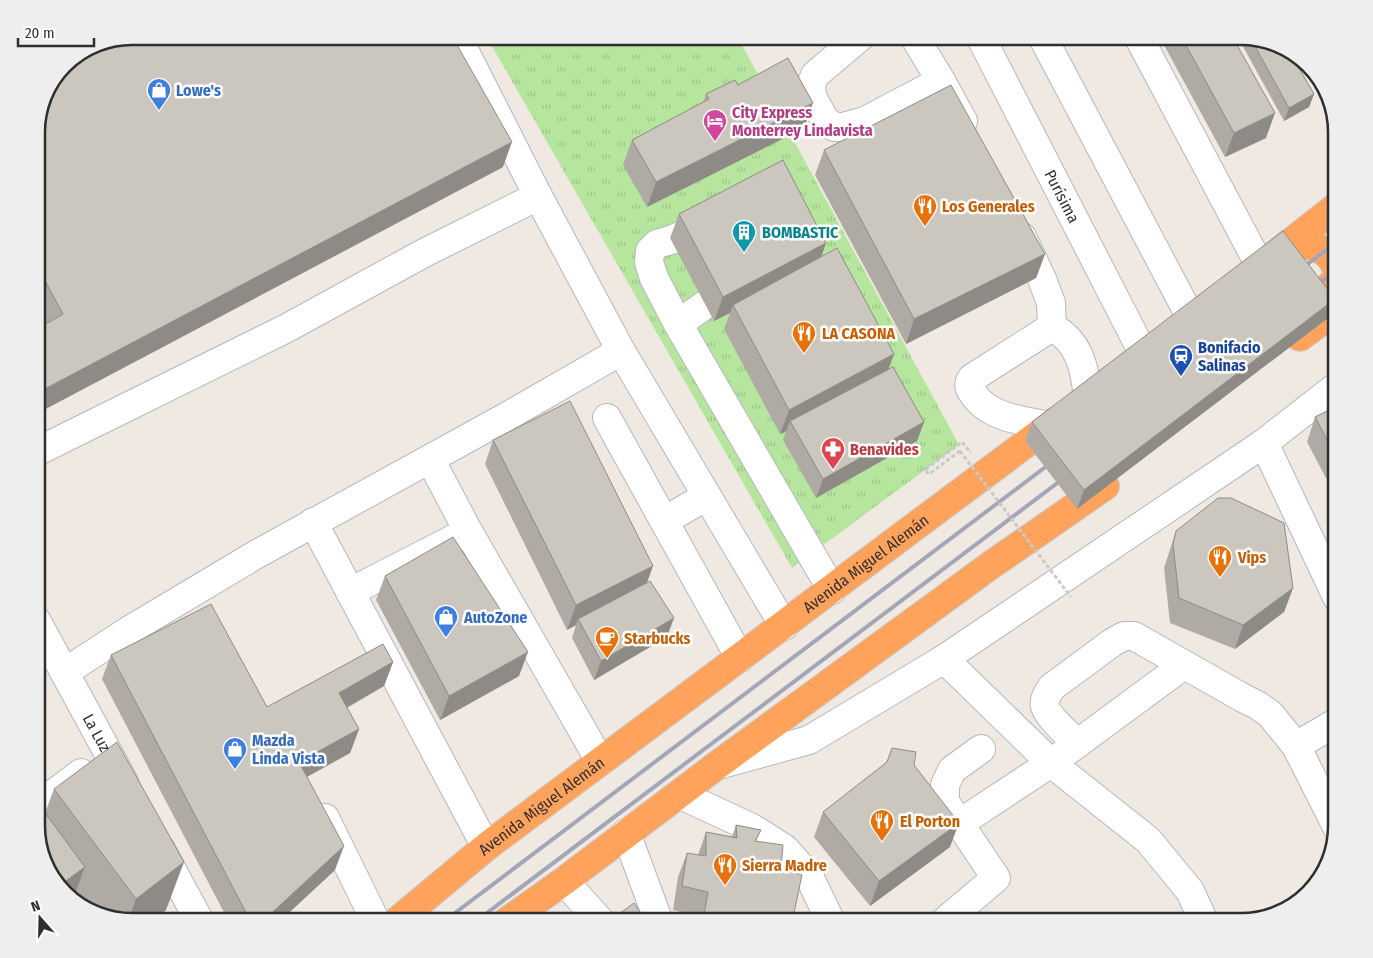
<svg xmlns="http://www.w3.org/2000/svg" width="1373" height="958" font-family="'Fira Sans Condensed',sans-serif">
<style>
.grass{fill:url(#grass-tufts)}
.lines{fill:none;stroke-linecap:round;stroke-linejoin:round}
.minor-casing{stroke:#b4b7c1;stroke-width:30}
.highway-casing{stroke:#c9c9c9;stroke-width:30}
.path{stroke:#c9c9c9;stroke-width:3;stroke-dasharray:4 2.5;stroke-linecap:butt}
.minor{stroke:#fff;stroke-width:28}
.highway{stroke:#ffa35c;stroke-width:28}
.rail{stroke:#a3a6b8;stroke-width:4}
.path-bridge{stroke:#c9c9c9;stroke-width:3;stroke-dasharray:4 2.5;stroke-linecap:butt}
.wall{fill:#afaba4}
.shaded-wall{fill:#8e8b86}
.building{fill:#cbc7bf;stroke:#8e8b86}
.labels{text-anchor:middle;dominant-baseline:central;stroke-width:5;stroke-linejoin:round;paint-order:stroke}
.shop-label{font-size:16px;font-weight:bold;fill:#366cbe;stroke:#fff;text-anchor:start}
.hotel-label{font-size:16px;font-weight:bold;fill:#b23c85;stroke:#fff;text-anchor:start}
.street-label{font-size:16px;fill:#2e2e2e;stroke:#fff}
.food-label{font-size:16px;font-weight:bold;fill:#c56008;stroke:#fff;text-anchor:start}
.culture-label{font-size:16px;font-weight:bold;fill:#0d838f;stroke:#fff;text-anchor:start}
.transit-label{font-size:16px;font-weight:bold;fill:#164399;stroke:#fff;text-anchor:start}
.health-label{font-size:16px;font-weight:bold;fill:#be3a42;stroke:#fff;text-anchor:start}
.rim{fill:none;stroke:#2e2e2e;stroke-width:2.5}
</style>
<defs>
<pattern id="grass-tufts" width="24" height="20" patternUnits="userSpaceOnUse" patternTransform="scale(1.25)"><rect width="24" height="20" fill="#b6e59e"/><path d="M3 7l-1-3M5 7V3M7 7l1-3M15 17l-1-3M17 17v-4M19 17l1-3" fill="none" stroke="#9dc588"/></pattern>
</defs>
<rect width="100%" height="100%" fill="#efe9e1"/>
<path class="grass" d="M486,36H737L959,445L792,568Z"/>
<g class="lines">
<g class="minor-casing">
<g id="minor">
<path d="M457,36L538,196L621,351L784,626"/>
<path d="M861,36L815,75L811,85L812,97L825,120L834,127H843L865,121L941,81"/>
<path d="M914,36L941,81L963,121"/>
<path id="s1" d="M980,36L1144,355"/>
<path d="M1042,36L1192,320"/>
<path d="M1138,36L1260,266"/>
<path d="M704,225L671,240L657,244L650,251L649,262L654,278L678,324L832,590"/>
<path d="M1022,237L1042,279L1051,303L1052,327"/>
<path d="M678,324L736,283"/>
<path d="M1052,327C1080,342 1085,369 1088,398"/>
<path d="M607,418L740,658"/>
<path d="M1050,426C1024,421 990,418 974,395C969,389 967,385 972,378L1052,327"/>
<path d="M1264,443L1337,597"/>
<path d="M36,452L287,328L424,253L538,196"/>
<path d="M430,459L468,531L600,761"/>
<path d="M664,521L707,496"/>
<path d="M313,522L486,847"/>
<path d="M350,592L465,533"/>
<path id="s2" d="M36,620L124,782"/>
<path d="M944,659L1051,763L1148,840L1190,891L1204,922"/>
<path d="M65,672L128,631L257,554L506,417L621,351"/>
<path d="M1077,744C1070,736 1047,716 1045,706C1043,700 1048,693 1052,687L1113,642L1124,636H1134L1243,698L1257,705L1270,714L1296,746L1337,827"/>
<path d="M1296,746L1337,722"/>
<path d="M718,765L809,740L944,659L1264,443L1337,386"/>
<path d="M679,794L752,828L785,849L809,876L831,922"/>
<path d="M36,807L81,773"/>
<path d="M325,818L376,922"/>
<path d="M960,823L1051,763L1184,665"/>
<path d="M626,833L659,922"/>
<path d="M160,848L200,922"/>
<path d="M564,881L601,922"/>
<path d="M944,922L996,878L945,802V785L952,770L981,749"/>
</g>
</g>
<g class="highway-casing">
<g id="highway">
<path d="M1290,243C1312,245 1327,246 1337,269"/>
<path d="M1261,266L1337,206"/>
<path d="M1299,314L1335,281L1337,278"/>
<path d="M1300,337L1337,309"/>
<path id="s3" d="M396,922L486,847L1056,421"/>
<path d="M506,922L564,881L716,766L991,565L1105,486"/>
</g>
</g>
<path class="path" d="M960,451L929,474L925,470L962,442L971,453"/>
<use href="#minor" class="minor"/>
<use href="#highway" class="highway"/>
<path class="rail" d="M1297,272L1337,242
M1310,290L1337,270
M443,922L1056,459
M475,922L1068,475"/>
<path class="path-bridge" d="M960,451L1071,597"/>
</g>
<path class="wall" d="M1159,36H1232L1266,138L1225,157Z
M1241,36L1289,51L1314,94L1309,107L1284,121L1240,41Z
M738,85L804,128L647,207L623,165L632,140L703,103L706,94Z
M36,126L503,167L36,414V330L47,324L36,305Z
M824,150L1045,254L1036,278L906,344L815,175Z
M679,214L821,257L894,354L888,369L924,422L917,441L816,498L783,440L786,431L780,434L724,329L730,313L714,321L670,238Z
M1328,318L1077,509L1025,441L1032,422Z
M1337,406V499L1307,442L1315,417Z
M493,440L648,582L667,637L594,680L572,638L576,625L567,630L485,464Z
M1176,531L1293,588L1284,612L1235,649L1170,623L1164,568Z
M385,576L519,676L440,720L376,600Z
M111,655L267,707L393,662L384,686L347,708L359,729L350,753L307,777L335,870L279,922H229L102,679Z
M892,748L914,765L950,847L870,906L814,837L823,812L887,762Z
M54,789L166,910L152,922H132L89,909L76,891L45,813Z
M736,825L761,830L756,841L781,867L792,922H698L699,916L673,910L678,877L687,853L698,855L706,832L732,837Z"/>
<path class="shaded-wall" d="M1314,94L1309,107L1284,121L1289,108Z
M813,103L804,128L647,207L656,182Z
M1275,113L1266,138L1225,157L1234,133Z
M512,142L503,167L36,414V400L39,392Z
M826,243L818,267L733,305L730,313L714,321L723,297Z
M1045,254L1036,278L906,344L914,319Z
M1335,299L1328,318L1077,509L1084,490Z
M894,354L885,379L790,421L786,431L780,434L789,410Z
M924,422L917,441L816,498L823,479Z
M653,566L644,591L578,619L576,625L567,630L576,605Z
M1293,588L1284,612L1235,649L1243,625Z
M674,618L667,637L594,680L601,661Z
M528,652L519,676L440,720L449,696Z
M393,662L384,686L330,717L339,693Z
M359,729L350,753L290,786L299,762Z
M959,823L950,847L870,906L879,881Z
M344,846L335,870L279,922H262Z
M184,862L166,910L152,922H132L128,921L136,899Z
M85,867L76,891L70,896L60,885Z"/>
<path class="building" d="M132,36H452L512,142L39,392L36,388V330L63,314L36,264V126L64,64L96,43Z
M1181,36H1232L1275,113L1234,133Z
M1251,39L1289,51L1314,94L1289,108Z
M788,58L813,103L656,182L632,140L709,99L706,94L735,80L738,85Z
M951,85L1045,254L914,319L824,150Z
M783,160L826,243L723,297L679,214Z
M1283,231L1335,299L1084,490L1032,422Z
M837,248L894,354L789,410L733,305Z
M893,367L924,422L823,479L790,421Z
M570,401L653,566L576,605L493,440Z
M1337,406V458L1315,417Z
M1218,498H1231L1284,523L1293,588L1243,625L1179,598L1173,544L1176,531Z
M453,537L528,652L449,696L385,576Z
M650,581L674,618L601,661L578,619Z
M211,604L267,707L383,644L393,662L339,693L359,729L299,762L344,846L262,922H251L111,655Z
M117,742L184,862L136,899L54,789Z
M892,748L916,752L914,765L959,823L879,881L823,812L887,762Z
M45,813L85,867L60,885L49,874L36,832V819Z
M736,825L761,830L755,841L783,845L781,867L802,875L792,922H703L708,892L682,886L687,853L706,856V832L737,838Z
M634,903L647,922H608Z"/>
<defs>
<g id="shop-pin" transform="scale(1.25)"><path d="M0 17L-7.5 6A9.5 9.5 0 1 1 7.5 6Z" fill="#3f7fe0" stroke="#fff"/><path d="M-5-2.5h2.3a2.7 3.5 0 0 1 5.4 0H5L5.5 6h-11ZM-1.5-2.5h3a1.5 2.3 0 0 0-3 0Z" fill="#fff"/></g>
<g id="hotel-pin" transform="scale(1.25)"><path d="M0 17L-7.5 6A9.5 9.5 0 1 1 7.5 6Z" fill="#d1479c" stroke="#fff"/><path d="M-6-4.5h1.5V1H6V5H4.5V3h-9V5H-6ZM-4 0a1.8 1.8 0 1 1 3.6 0ZM.5 0V-2.5h3Q6-2.5 6 0Z" fill="#fff"/></g>
<g id="restaurant-pin" transform="scale(1.25)"><path d="M0 17L-7.5 6A9.5 9.5 0 1 1 7.5 6Z" fill="#e8710a" stroke="#fff"/><path d="M-5-6h1v4h1v-4h1v4h1v-4h1v5L-1.5 .5V6h-2V.5L-5-1ZM5-6V6H3V1.5H1.5Q1.5-4 5-6Z" fill="#fff"/></g>
<g id="building-pin" transform="scale(1.25)"><path d="M0 17L-7.5 6A9.5 9.5 0 1 1 7.5 6Z" fill="#0f9aa8" stroke="#fff"/><path d="M-4-6H4V6H1V3H-1V6H-4ZM-2.5-4.3h1.7v1.8h-1.7ZM.8-4.3h1.7v1.8H.8ZM-2.5-1h1.7V.8h-1.7ZM.8-1h1.7V.8H.8Z" fill="#fff"/></g>
<g id="station-pin" transform="scale(1.25)"><path d="M0 17L-7.5 6A9.5 9.5 0 1 1 7.5 6Z" fill="#1a4fb4" stroke="#fff"/><path d="M-3-6H3Q5-6 5-4V2Q5 4 3 4L4.5 6H3L1.5 4h-3L-3 6H-4.5L-3 4Q-5 4-5 2V-4Q-5-6-3-6ZM-3.5-4v3h7v-3ZM-3.5 1v1.5H-2V1ZM2 1v1.5H3.5V1Z" fill="#fff"/></g>
<g id="pharmacy-pin" transform="scale(1.25)"><path d="M0 17L-7.5 6A9.5 9.5 0 1 1 7.5 6Z" fill="#e0444e" stroke="#fff"/><path d="M-2-6h4v4h4v4h-4v4h-4v-4h-4v-4h4Z" fill="#fff"/></g>
<g id="cafe-pin" transform="scale(1.25)"><path d="M0 17L-7.5 6A9.5 9.5 0 1 1 7.5 6Z" fill="#e8710a" stroke="#fff"/><path d="M-5.5-4.5H6V0H3Q3 3.5 0 3.5H-2.5Q-5.5 3.5-5.5 0ZM3-3.2v2h1.7v-2ZM-6 4.5H4V6H-6Z" fill="#fff"/></g>
</defs>
<g fill-rule="evenodd">
<use href="#shop-pin" x="159" y="90"/>
<use href="#hotel-pin" x="715" y="121"/>
<use href="#restaurant-pin" x="925" y="206"/>
<use href="#building-pin" x="744" y="232"/>
<use href="#restaurant-pin" x="804" y="333"/>
<use href="#station-pin" x="1181" y="356"/>
<use href="#pharmacy-pin" x="833" y="449"/>
<use href="#restaurant-pin" x="1220" y="557"/>
<use href="#shop-pin" x="446" y="617"/>
<use href="#cafe-pin" x="607" y="638"/>
<use href="#shop-pin" x="235" y="749"/>
<use href="#restaurant-pin" x="882" y="821"/>
<use href="#restaurant-pin" x="725" y="865"/>
</g>
<g class="labels">
<g class="shop-label">
<text x="176" y="90">Lowe's</text>
<text x="464" y="617">AutoZone</text>
<text x="252" y="740">Mazda<tspan x="252" dy="18">Linda Vista</tspan></text>
</g>
<g class="hotel-label">
<text x="732" y="112">City Express<tspan x="732" dy="18">Monterrey Lindavista</tspan></text>
</g>
<g class="street-label">
<text stroke="none"><textPath href="#s1" startOffset="180">Purísima</textPath></text>
<text stroke="none"><textPath href="#s3" startOffset="591">Avenida Miguel Alemán</textPath></text>
<text stroke="none"><textPath href="#s2" startOffset="128">La Luz</textPath></text>
<text stroke="none"><textPath href="#s3" startOffset="186">Avenida Miguel Alemán</textPath></text>
</g>
<g class="food-label">
<text x="942" y="206">Los Generales</text>
<text x="822" y="333">LA CASONA</text>
<text x="1238" y="557">Vips</text>
<text x="624" y="638">Starbucks</text>
<text x="900" y="821">El Porton</text>
<text x="742" y="865">Sierra Madre</text>
</g>
<g class="culture-label">
<text x="762" y="232">BOMBASTIC</text>
</g>
<g class="transit-label">
<text x="1198" y="347">Bonifacio<tspan x="1198" dy="18">Salinas</tspan></text>
</g>
<g class="health-label">
<text x="850" y="449">Benavides</text>
</g>
</g>
<path d="M0 0H1373V958H0ZM132 45H1241A87 87 0 0 1 1328 132V826A87 87 0 0 1 1241 913H132A87 87 0 0 1 45 826V132A87 87 0 0 1 132 45Z" fill="#eee" fill-rule="evenodd"/>
<path class="rim" d="M132 45H1241A87 87 0 0 1 1328 132V826A87 87 0 0 1 1241 913H132A87 87 0 0 1 45 826V132A87 87 0 0 1 132 45Z"/>
<g transform="translate(40 918) rotate(340)" stroke="#ffffff" stroke-width="4" paint-order="stroke">
<path d="M0-4L9 19L0 12L-9 19Z" fill="#2e2e2e"/>
<text y="-8" font-size="14" font-weight="bold" text-anchor="middle" fill="#2e2e2e">N</text>
</g>
<path d="M18 38v8h76v-8" fill="none" stroke="#2e2e2e" stroke-width="2.5"/>
<text x="25" y="38" font-size="15" fill="#2e2e2e" stroke="#ffffff" stroke-width="4" paint-order="stroke">20 m</text>
</svg>
